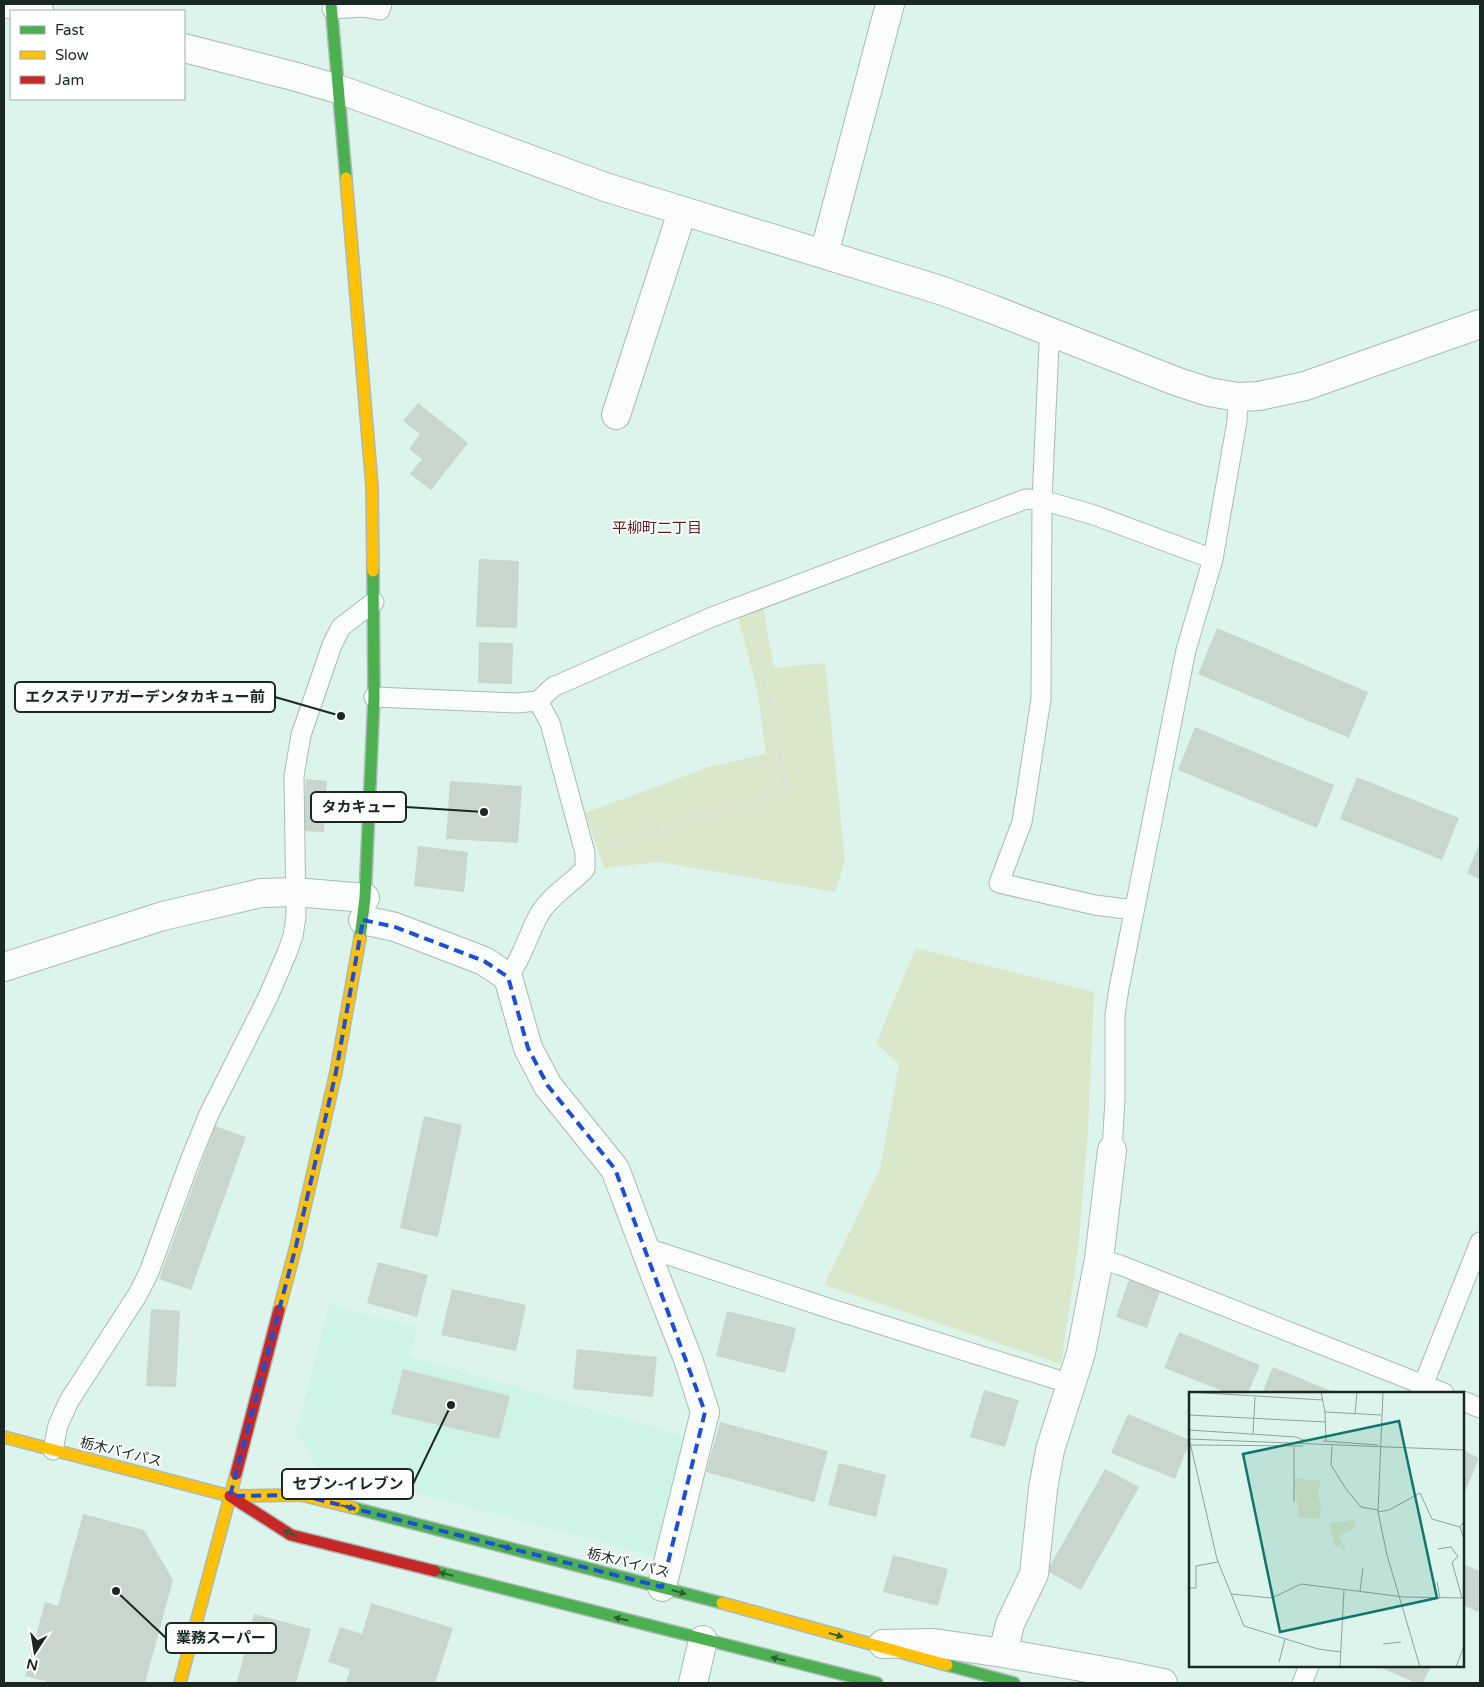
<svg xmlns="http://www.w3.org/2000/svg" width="1484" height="1687" font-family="'Varela Round','Noto Sans JP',sans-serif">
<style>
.built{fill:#cef4e6}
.green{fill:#dae7cb}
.building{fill:#c8d6ce}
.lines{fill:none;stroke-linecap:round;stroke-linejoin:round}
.lane-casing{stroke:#a9bbb4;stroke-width:21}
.street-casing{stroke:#a9bbb4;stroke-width:30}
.fast-casing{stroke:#a9bbb4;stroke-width:14}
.slow-casing{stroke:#a9bbb4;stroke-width:14}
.jam-casing{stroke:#a9bbb4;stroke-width:14}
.path{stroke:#d7dedc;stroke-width:3;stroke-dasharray:4 4;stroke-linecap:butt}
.lane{stroke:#fafdfc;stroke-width:19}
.street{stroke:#fafdfc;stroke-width:28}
.fast{stroke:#4caf50;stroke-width:11}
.slow{stroke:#ffc107;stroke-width:11}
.jam{stroke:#c62828;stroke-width:11}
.oneway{fill:#2d5e35}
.marked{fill:none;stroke:#1d4ed8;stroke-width:4;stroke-dasharray:10 6;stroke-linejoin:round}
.labels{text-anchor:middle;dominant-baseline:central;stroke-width:4;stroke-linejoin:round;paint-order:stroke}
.street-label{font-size:14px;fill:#192823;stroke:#fff}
.neighbourhood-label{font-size:15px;fill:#631e1e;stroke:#fff}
.inset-road{fill:none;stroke:#8fa29c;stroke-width:1}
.view{fill:#0f766e;fill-opacity:0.15;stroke:#0f766e;stroke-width:2.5}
.inset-edge{fill:none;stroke:#192823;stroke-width:2.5}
.leader{fill:none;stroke:#192823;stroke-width:2}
.callout-dot{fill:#192823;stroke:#fff;stroke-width:2}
.callout{fill:#fff;stroke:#192823;stroke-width:2}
.callout-label{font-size:15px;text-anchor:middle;font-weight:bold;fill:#192823}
</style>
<rect width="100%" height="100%" fill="#ddf4ec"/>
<path class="built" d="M330,1304L418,1328L409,1356L685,1437L659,1557L317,1467L296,1431Z"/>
<path class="green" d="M763,607L774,668L825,663L845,861L835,892L660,862L604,868L585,813L709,767L766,754L758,695L738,616Z
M916,948L1094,992L1088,1131L1078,1249L1061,1364L824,1285L880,1169L899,1064L876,1043Z"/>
<path class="building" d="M418,403L468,443L431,490L410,474L422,459L409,449L420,434L403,421Z
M479,559L519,561L517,628L476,627Z
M1217,628L1368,692L1349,738L1198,674Z
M479,642L513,643L512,684L478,683Z
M1195,727L1334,785L1317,828L1178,770Z
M1357,777L1459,818L1442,860L1340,819Z
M306,779L327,781L324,832L303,831Z
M450,781L522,786L518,843L446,839Z
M1480,842V879L1467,873Z
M418,846L468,852L464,892L414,886Z
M424,1116L462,1125L438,1237L400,1228Z
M215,1126L246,1137L191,1290L159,1279Z
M378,1262L428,1275L417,1317L367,1303Z
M1129,1280L1160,1291L1147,1328L1116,1317Z
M452,1289L526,1305L516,1351L441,1335Z
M151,1309L180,1311L176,1387L146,1386Z
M727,1311L796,1328L785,1373L716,1356Z
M1179,1332L1260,1365L1248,1393H1228L1164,1368Z
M577,1349L657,1357L653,1397L573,1389Z
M1273,1367L1336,1393H1262Z
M403,1369L510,1396L499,1439L391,1414Z
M984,1390L1019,1400L1005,1447L970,1437Z
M1128,1414L1190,1440L1175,1479L1111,1453Z
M720,1422L828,1451L814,1502L706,1472Z
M1463,1450L1479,1458L1463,1497Z
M839,1463L886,1475L876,1517L828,1505Z
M1105,1469L1139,1487L1081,1590L1047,1571Z
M83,1514L144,1530L173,1580L145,1683H52L25,1676L45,1602L58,1606Z
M893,1555L948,1569L938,1606L883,1592Z
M1463,1564L1480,1571V1613L1463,1605Z
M371,1603L453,1628L435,1683H346L350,1669L328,1662L340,1627L362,1634Z
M254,1614L311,1629L296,1683H242L237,1682Z
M1377,1666H1431L1423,1683H1416Z"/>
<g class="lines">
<g class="lane-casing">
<path id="lane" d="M332,9L363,7L380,10L382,4
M1053,332L1049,345L1042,500L1041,699L1022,822L999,883L1095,905L1134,910
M374,697L517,703L538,701L553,687L712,617L1026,499L1042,500L1094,515L1213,559
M508,977C523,957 528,934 540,913C551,895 571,884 585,869V853L550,723L538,701
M1112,1150L1115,1099V1015L1119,988L1186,650L1213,559L1237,421L1238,397
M644,1247L828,1308L1071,1384
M1099,1259L1120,1265L1444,1393
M1420,1393L1480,1242
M1463,1401L1480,1408
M53,1450L58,1425L69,1401L138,1294L149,1272L191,1158L209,1114L268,997L287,953L293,936L296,916L294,776L301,735L332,645L341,627L374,602
M1302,1683L1309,1666"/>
</g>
<g class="street-casing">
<path id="street" d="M9,4L39,11
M184,48L293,76L338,89L388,107L605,187L940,290L992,309L1178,382L1209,392L1238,397L1259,396L1305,386L1480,324
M824,254L890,4
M616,415L682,212
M363,920L395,927L484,961L508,977L528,1048L548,1086L615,1169L655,1275L688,1359L705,1412L662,1587
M4,967L163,916L261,893L295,892L365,898
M883,1644L934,1643L1003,1653L1110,1672L1163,1683
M1003,1653L1010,1624L1034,1574L1043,1489L1050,1450L1081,1353L1099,1259L1112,1150
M693,1683L703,1640"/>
</g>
<g class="fast-casing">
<path id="fast" d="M331,4L346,178
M360,938L365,898L374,697L373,571
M354,1508L722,1603
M435,1571L877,1683
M947,1665L1014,1683"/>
</g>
<g class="slow-casing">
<path id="slow" d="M346,178L372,486L373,571
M279,1310L296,1246L336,1072L360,938
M4,1437L230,1496L301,1495L354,1508
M722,1603L947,1665
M180,1683L236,1474"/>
</g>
<g class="jam-casing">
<path id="jam" d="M236,1474L279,1310
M230,1496L291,1535L435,1571"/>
</g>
<path class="path" d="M609,844L779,793L786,785L752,630"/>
<use href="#lane" class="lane"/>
<use href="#street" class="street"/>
<use href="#fast" class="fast"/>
<use href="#slow" class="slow"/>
<use href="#jam" class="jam"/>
</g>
<defs><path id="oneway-solid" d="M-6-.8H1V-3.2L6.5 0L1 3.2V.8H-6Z" transform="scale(1.25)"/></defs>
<g class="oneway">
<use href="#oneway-solid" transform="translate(348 1507) rotate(14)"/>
<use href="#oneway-solid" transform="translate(290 1533) rotate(-154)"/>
<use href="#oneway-solid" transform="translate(505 1547) rotate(14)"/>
<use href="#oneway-solid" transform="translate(446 1574) rotate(-166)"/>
<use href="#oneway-solid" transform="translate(679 1592) rotate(16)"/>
<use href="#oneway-solid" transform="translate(621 1619) rotate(-166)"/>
<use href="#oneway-solid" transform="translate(836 1635) rotate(16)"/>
<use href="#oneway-solid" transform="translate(778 1659) rotate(-166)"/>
</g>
<path class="marked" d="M363,920L395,927L484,961L508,977L528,1048L548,1086L615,1169L705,1412L662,1587L301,1495L230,1496L296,1246L336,1072Z"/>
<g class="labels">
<g class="street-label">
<text transform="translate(121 1452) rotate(14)">栃木バイパス</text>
<text transform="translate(628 1563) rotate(14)">栃木バイパス</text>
</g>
<g class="neighbourhood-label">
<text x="657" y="528">平柳町二丁目</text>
</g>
</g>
<g transform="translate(1189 1392)">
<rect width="275" height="275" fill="#ddf4ec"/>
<path d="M105,86L132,89L129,103L132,116L130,127L110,126ZM165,128L168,134L150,144L156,158L154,160L151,153L146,155L140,131Z" fill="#dae7cb"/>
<path class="inset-road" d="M0,0L134,8M132,0L136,20L137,49M194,0L189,120L198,163L231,275M136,20L192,23M166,22L168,0M0,23L137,30M0,38L107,45L117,49M64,42L66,5M0,46L28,167L55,234L129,257L152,260M0,47L275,58M134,49L189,53M2,53L114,54M143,54L142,73L157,97L172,115L189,118M105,110V55M189,120L200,118L231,101L243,127L271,135M275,129L271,135L275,147M249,157L262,155L269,165L263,170L273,206M248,190L251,206M0,196H7V174L29,170M171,199L174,176M42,202L83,206L112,192L215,205L275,206M194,252L212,250M90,270L96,247M151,275L155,198M267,275L275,254"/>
<path class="view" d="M210,29L248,206L91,240L54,62Z"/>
<rect width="275" height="275" class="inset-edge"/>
</g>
<path class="leader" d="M341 716L275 697M484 812L406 807M451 1405L413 1484M116 1591L166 1638"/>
<g class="callout-dot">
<circle cx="341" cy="716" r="5"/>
<circle cx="484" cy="812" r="5"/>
<circle cx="451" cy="1405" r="5"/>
<circle cx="116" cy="1591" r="5"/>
</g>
<g class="callout">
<rect x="15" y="682" width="260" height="30" rx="5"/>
<rect x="311" y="792" width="95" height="30" rx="5"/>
<rect x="282" y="1469" width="131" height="30" rx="5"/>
<rect x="166" y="1623" width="110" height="30" rx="5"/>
</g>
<g class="callout-label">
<text x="145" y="702">エクステリアガーデンタカキュー前</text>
<text x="359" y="812">タカキュー</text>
<text x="348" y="1489">セブン-イレブン</text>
<text x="221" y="1643">業務スーパー</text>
</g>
<rect width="1484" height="1687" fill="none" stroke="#192823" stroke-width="10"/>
<rect x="10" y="10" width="175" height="90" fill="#ffffff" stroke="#a3a9a7"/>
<rect x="20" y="26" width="25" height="8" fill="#4caf50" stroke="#a3a9a7"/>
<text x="55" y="35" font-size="15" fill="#192823">Fast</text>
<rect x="20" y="51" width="25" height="8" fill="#ffc107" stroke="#a3a9a7"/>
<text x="55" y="60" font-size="15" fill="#192823">Slow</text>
<rect x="20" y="76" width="25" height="8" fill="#c62828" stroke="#a3a9a7"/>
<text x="55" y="85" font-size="15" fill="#192823">Jam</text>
<g transform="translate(35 1652) rotate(192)" stroke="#ffffff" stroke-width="4" paint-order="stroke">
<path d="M0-4L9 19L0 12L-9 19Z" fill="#192823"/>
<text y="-8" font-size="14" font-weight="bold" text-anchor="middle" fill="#192823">N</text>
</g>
</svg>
